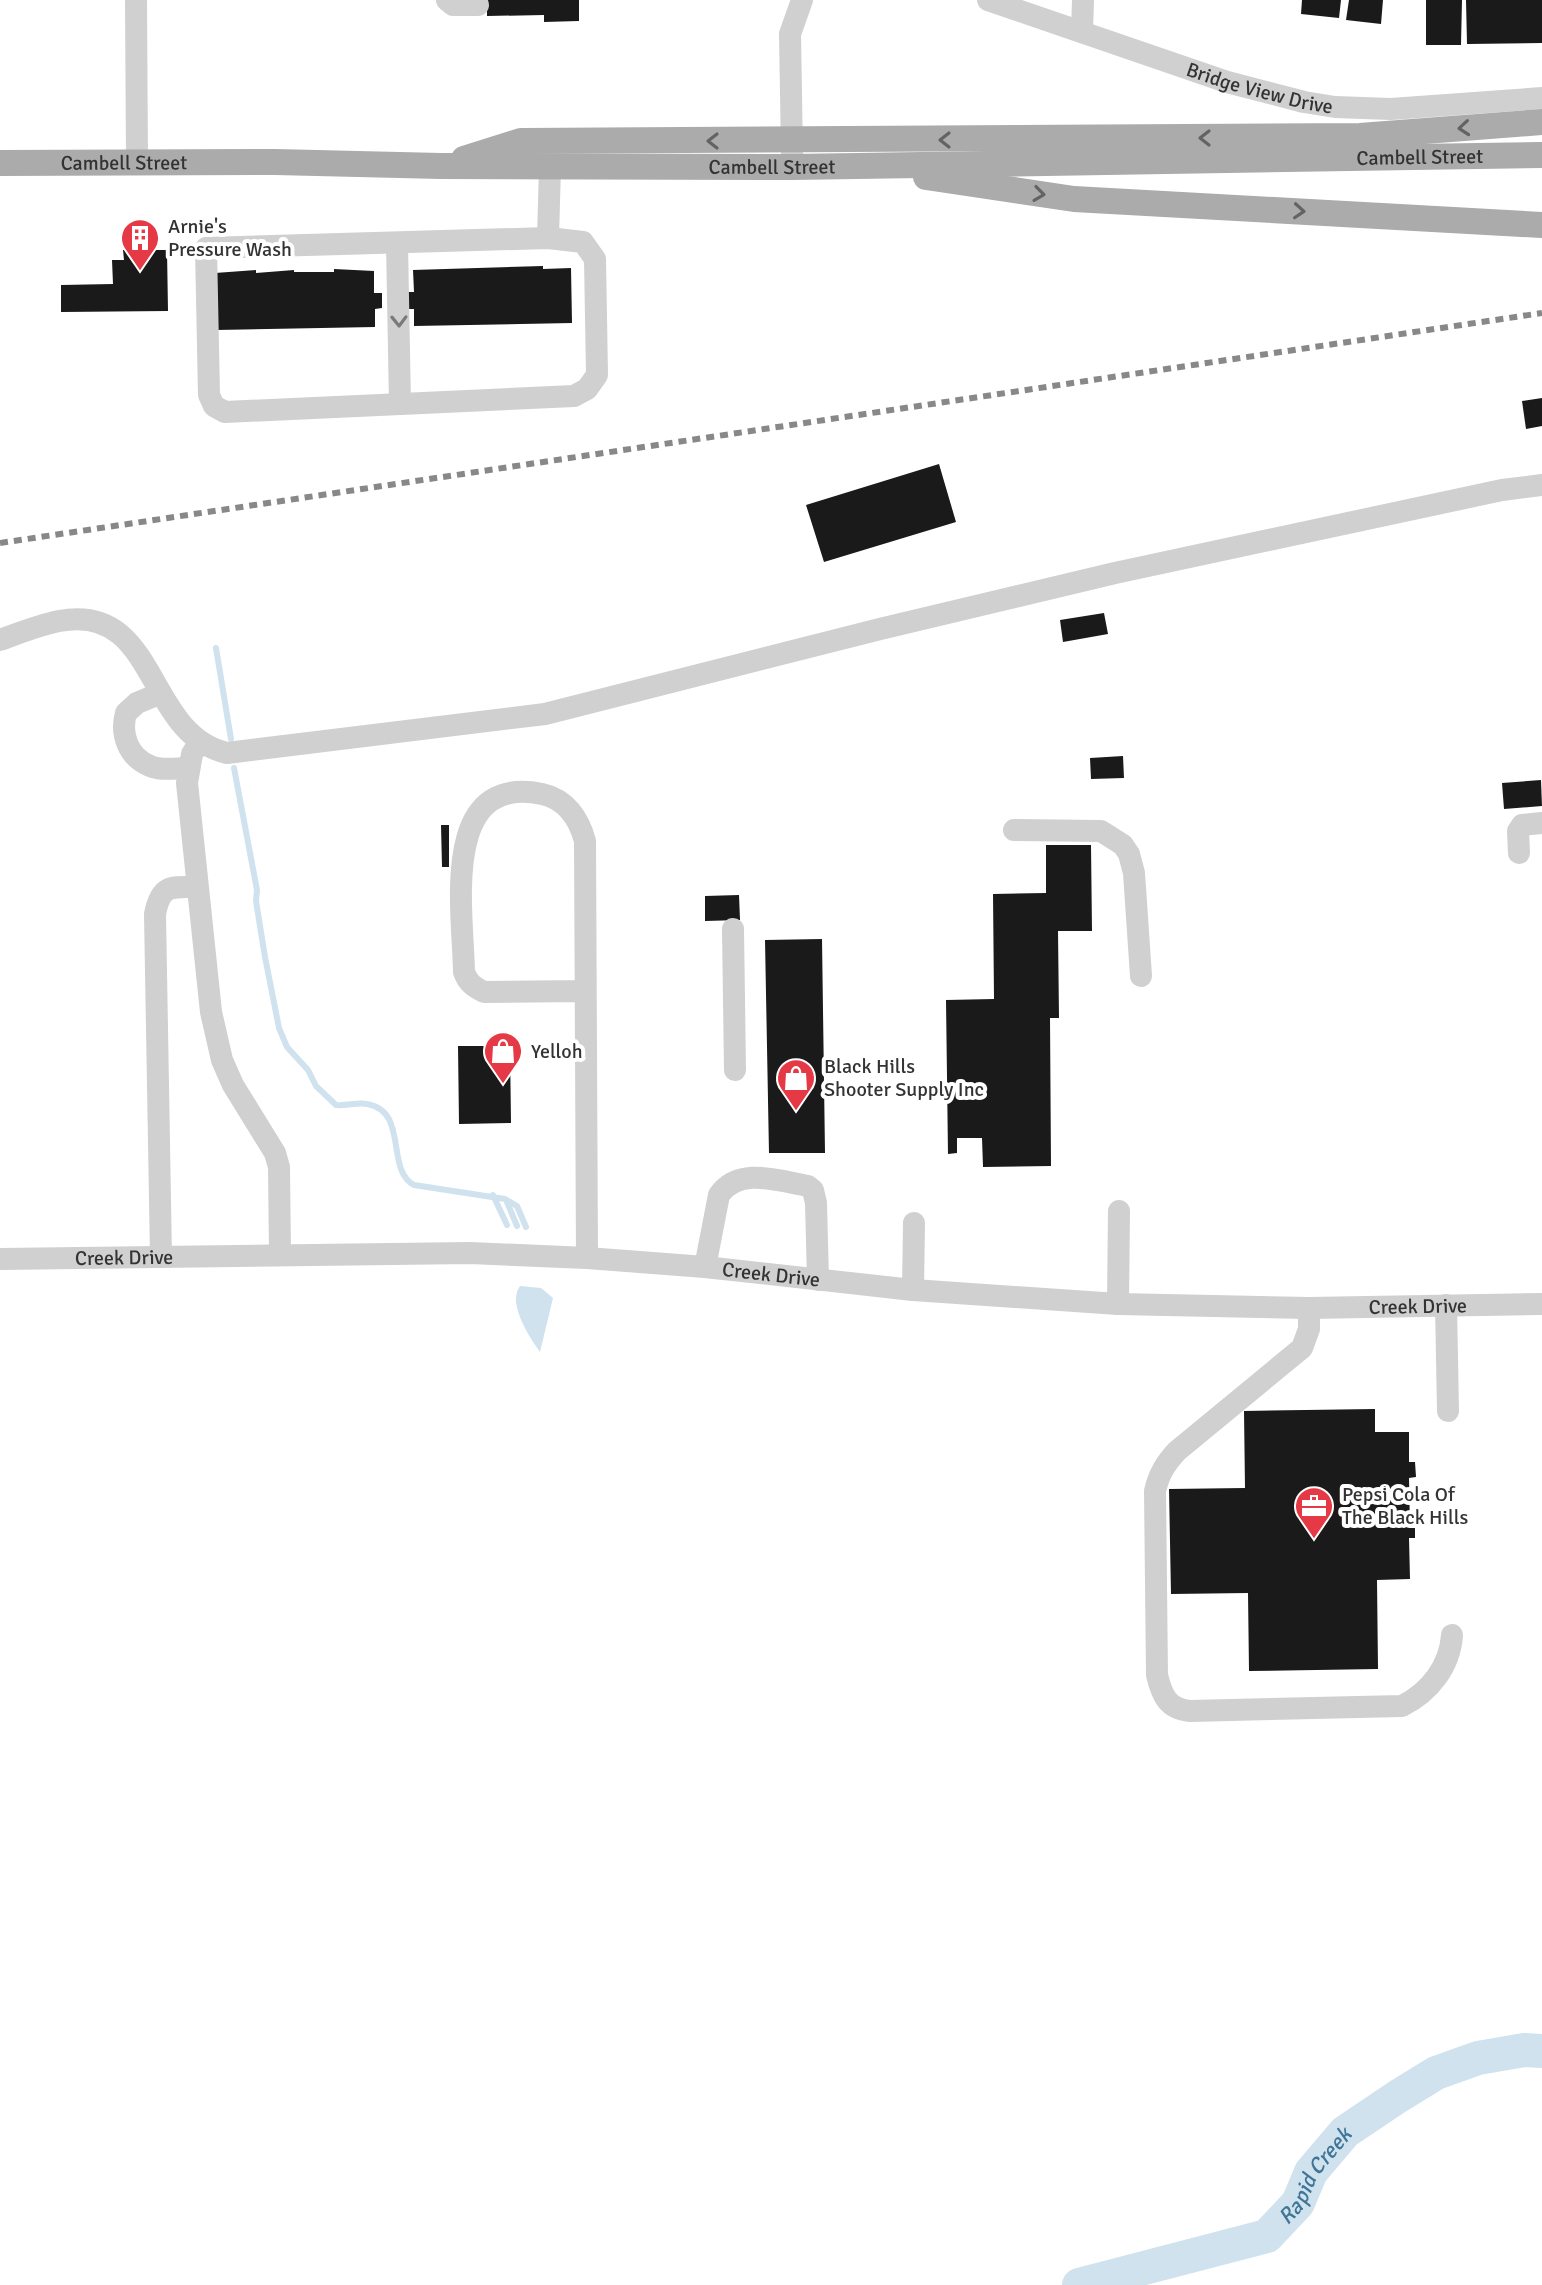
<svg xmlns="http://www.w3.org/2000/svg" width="1542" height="2285" font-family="Signika,sans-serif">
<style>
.water{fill:#cfe2ee}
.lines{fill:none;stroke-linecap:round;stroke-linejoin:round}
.stream{stroke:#cfe2ee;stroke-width:6}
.river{stroke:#cfe2ee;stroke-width:34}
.building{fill:#1a1a1a}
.minor{stroke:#d0d0d0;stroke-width:22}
.major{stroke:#ababab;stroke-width:26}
.rail{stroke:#888;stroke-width:6;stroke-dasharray:8 6;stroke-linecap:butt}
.oneway{stroke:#636363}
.oneway2{stroke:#7a7a7a}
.labels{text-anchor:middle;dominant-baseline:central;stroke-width:8;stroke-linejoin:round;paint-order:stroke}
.street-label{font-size:20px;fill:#333;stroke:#fff}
.poi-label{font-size:20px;fill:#333;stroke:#fff;text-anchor:start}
.water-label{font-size:22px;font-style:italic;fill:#3f7597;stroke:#fff}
</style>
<rect width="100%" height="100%" fill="#fff"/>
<path class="water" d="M520,1286L541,1288L553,1298L540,1352C529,1337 507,1303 520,1286Z"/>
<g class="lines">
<path class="stream" d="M216,648L231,739
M234,768L257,890L256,901L265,957L279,1028L287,1047L308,1070L316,1086L336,1105C347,1106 357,1102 367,1104C409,1111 385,1170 414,1185L505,1199L517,1206L526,1227
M493,1195L507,1225
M507,1202L517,1226"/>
<path class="river" id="s1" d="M1079,2285L1267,2236L1298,2203L1311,2172L1345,2132L1397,2097L1436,2073L1478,2058L1524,2050L1542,2051"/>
</g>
<path class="building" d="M487,0H579V21L544,22V15L487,16Z
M1302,0H1341L1339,18L1301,14Z
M1349,0H1383L1381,24L1346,20Z
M1426,0H1462L1461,45H1426Z
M1466,0H1542V43L1467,44Z
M123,250H167L168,311L61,312V285L113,284L112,260H124Z
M543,266V269L571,268L572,323L414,326V309H408V292H414L413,270Z
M334,269L374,271V293H382V308L375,309V327L216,330L215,273L256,270V273L294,270V272H334Z
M1542,398V426L1526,429L1522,401Z
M939,464L956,522L824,562L806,505Z
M1104,613L1108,634L1063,642L1060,620Z
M1123,756L1124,778L1091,779L1090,758Z
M1541,780L1542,806L1504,809L1502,783Z
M441,825H449V867H442Z
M1046,845H1091L1092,931H1058L1059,1018H1050L1051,1166L983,1167L982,1138H957V1153L948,1154L946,1000L994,999L993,894L1046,893Z
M739,895L740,920L705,921V896Z
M822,939L825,1153H769L765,940Z
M458,1046H510L511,1123L459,1124Z
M1375,1409V1432H1409V1462H1415L1416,1477L1409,1478L1410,1528H1415V1538H1409L1410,1579L1377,1580L1378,1669L1249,1671L1248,1593L1171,1594L1169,1489L1245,1488L1244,1411Z"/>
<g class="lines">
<g class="minor">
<path d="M136,0L137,161"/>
<path d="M447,0L453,5H478"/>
<path id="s2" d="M988,0L1227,82L1304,102L1335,107L1391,109L1542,98"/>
<path d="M1082,32L1083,0"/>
<path d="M792,154L790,34L802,0"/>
<path d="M548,238L583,242L595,259L597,375L587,389L574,396L225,412L214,406L209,395L206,248Z"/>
<path d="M548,238L550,167"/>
<path d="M397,243L400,404"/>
<path d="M0,640C19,633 39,625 59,621C159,602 144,734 227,753L545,714L880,629L1115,573L1502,490L1542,485"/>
<path d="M161,693L137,703L126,713C120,734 128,757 150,766C161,771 176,768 188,768"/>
<path d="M199,743L192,754L187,783L211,1012L222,1060L233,1085L275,1153L279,1167L280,1255"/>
<path d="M1014,830L1101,831L1123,845L1129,854L1134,873L1141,976"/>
<path d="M1519,853L1518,831L1522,825L1542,823"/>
<path d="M733,929L735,1070"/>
<path d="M585,991L484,992C474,987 468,983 464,972C463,911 439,773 542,794C566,799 579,819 585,841L587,1258"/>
<path d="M161,1257L155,914C161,884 171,887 197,887"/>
<path id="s3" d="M0,1259L470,1253L587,1258L705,1267L913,1290L1118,1304L1309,1308L1542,1304"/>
<path d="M705,1267L719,1195C739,1166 779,1181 808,1186L813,1190L816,1203L818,1280"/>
<path d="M913,1290L914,1223"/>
<path d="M1118,1304L1119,1211"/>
<path d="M1446,1305L1448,1411"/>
<path d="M1309,1308V1329L1302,1348L1177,1451C1165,1464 1159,1474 1155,1491L1157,1675C1162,1696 1168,1709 1190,1711L1402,1706C1430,1692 1450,1666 1452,1635"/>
</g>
<g class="major">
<path d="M464,159L521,141L1360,136L1542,122"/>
<path id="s4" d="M0,163L275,162L441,166L792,167L1542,155"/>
<path d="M926,177L1074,199L1542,225"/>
</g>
<path class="rail" d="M0,543L1542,313"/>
</g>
<defs><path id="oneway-chevron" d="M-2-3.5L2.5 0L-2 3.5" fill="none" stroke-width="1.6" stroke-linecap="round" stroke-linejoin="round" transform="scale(2)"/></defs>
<g class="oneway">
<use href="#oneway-chevron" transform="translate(1464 128) rotate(175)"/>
<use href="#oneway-chevron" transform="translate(1205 138) rotate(180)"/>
<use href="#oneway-chevron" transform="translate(945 140) rotate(180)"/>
<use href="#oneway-chevron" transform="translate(713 141) rotate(180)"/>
<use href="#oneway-chevron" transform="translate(1039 194) rotate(8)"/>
<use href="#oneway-chevron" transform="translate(1299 211) rotate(4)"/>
</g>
<use class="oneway2" href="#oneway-chevron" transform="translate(399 321) rotate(89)"/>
<defs>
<g id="building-pin" transform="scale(2)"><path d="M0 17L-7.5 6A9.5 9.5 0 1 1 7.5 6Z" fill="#e63946" stroke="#fff"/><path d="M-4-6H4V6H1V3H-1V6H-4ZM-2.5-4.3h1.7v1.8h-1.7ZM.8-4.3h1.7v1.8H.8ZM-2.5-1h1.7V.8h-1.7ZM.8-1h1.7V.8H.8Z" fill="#fff"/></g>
<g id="shop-pin" transform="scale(2)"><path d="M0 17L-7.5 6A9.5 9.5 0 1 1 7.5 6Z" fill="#e63946" stroke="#fff"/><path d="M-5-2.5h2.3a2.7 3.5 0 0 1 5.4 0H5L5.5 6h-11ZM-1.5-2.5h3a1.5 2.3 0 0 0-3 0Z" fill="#fff"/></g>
<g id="office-pin" transform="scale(2)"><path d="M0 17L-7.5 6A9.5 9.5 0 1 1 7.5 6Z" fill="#e63946" stroke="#fff"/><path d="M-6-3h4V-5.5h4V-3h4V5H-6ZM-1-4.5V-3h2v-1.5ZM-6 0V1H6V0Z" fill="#fff"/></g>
</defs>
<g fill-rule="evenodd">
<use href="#building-pin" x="140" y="238"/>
<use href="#shop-pin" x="503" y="1051"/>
<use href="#shop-pin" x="796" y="1078"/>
<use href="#office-pin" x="1314" y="1506"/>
</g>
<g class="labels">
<g class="street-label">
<text stroke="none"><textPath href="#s2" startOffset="286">Bridge View Drive</textPath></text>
<text stroke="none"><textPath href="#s4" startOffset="1420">Cambell Street</textPath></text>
<text stroke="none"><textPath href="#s4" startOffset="124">Cambell Street</textPath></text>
<text stroke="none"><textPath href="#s4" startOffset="772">Cambell Street</textPath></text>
<text stroke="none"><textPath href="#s3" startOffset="124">Creek Drive</textPath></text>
<text stroke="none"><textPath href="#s3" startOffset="772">Creek Drive</textPath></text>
<text stroke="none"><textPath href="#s3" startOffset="1420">Creek Drive</textPath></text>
</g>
<g class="poi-label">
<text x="168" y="226">Arnie's<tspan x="168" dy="23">Pressure Wash</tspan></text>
<text x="531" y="1051">Yelloh</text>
<text x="824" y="1066">Black Hills<tspan x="824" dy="23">Shooter Supply Inc</tspan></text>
<text x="1342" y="1494">Pepsi Cola Of<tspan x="1342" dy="23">The Black Hills</tspan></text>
</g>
<g class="water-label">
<text stroke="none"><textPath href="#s1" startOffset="272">Rapid Creek</textPath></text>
</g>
</g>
</svg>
